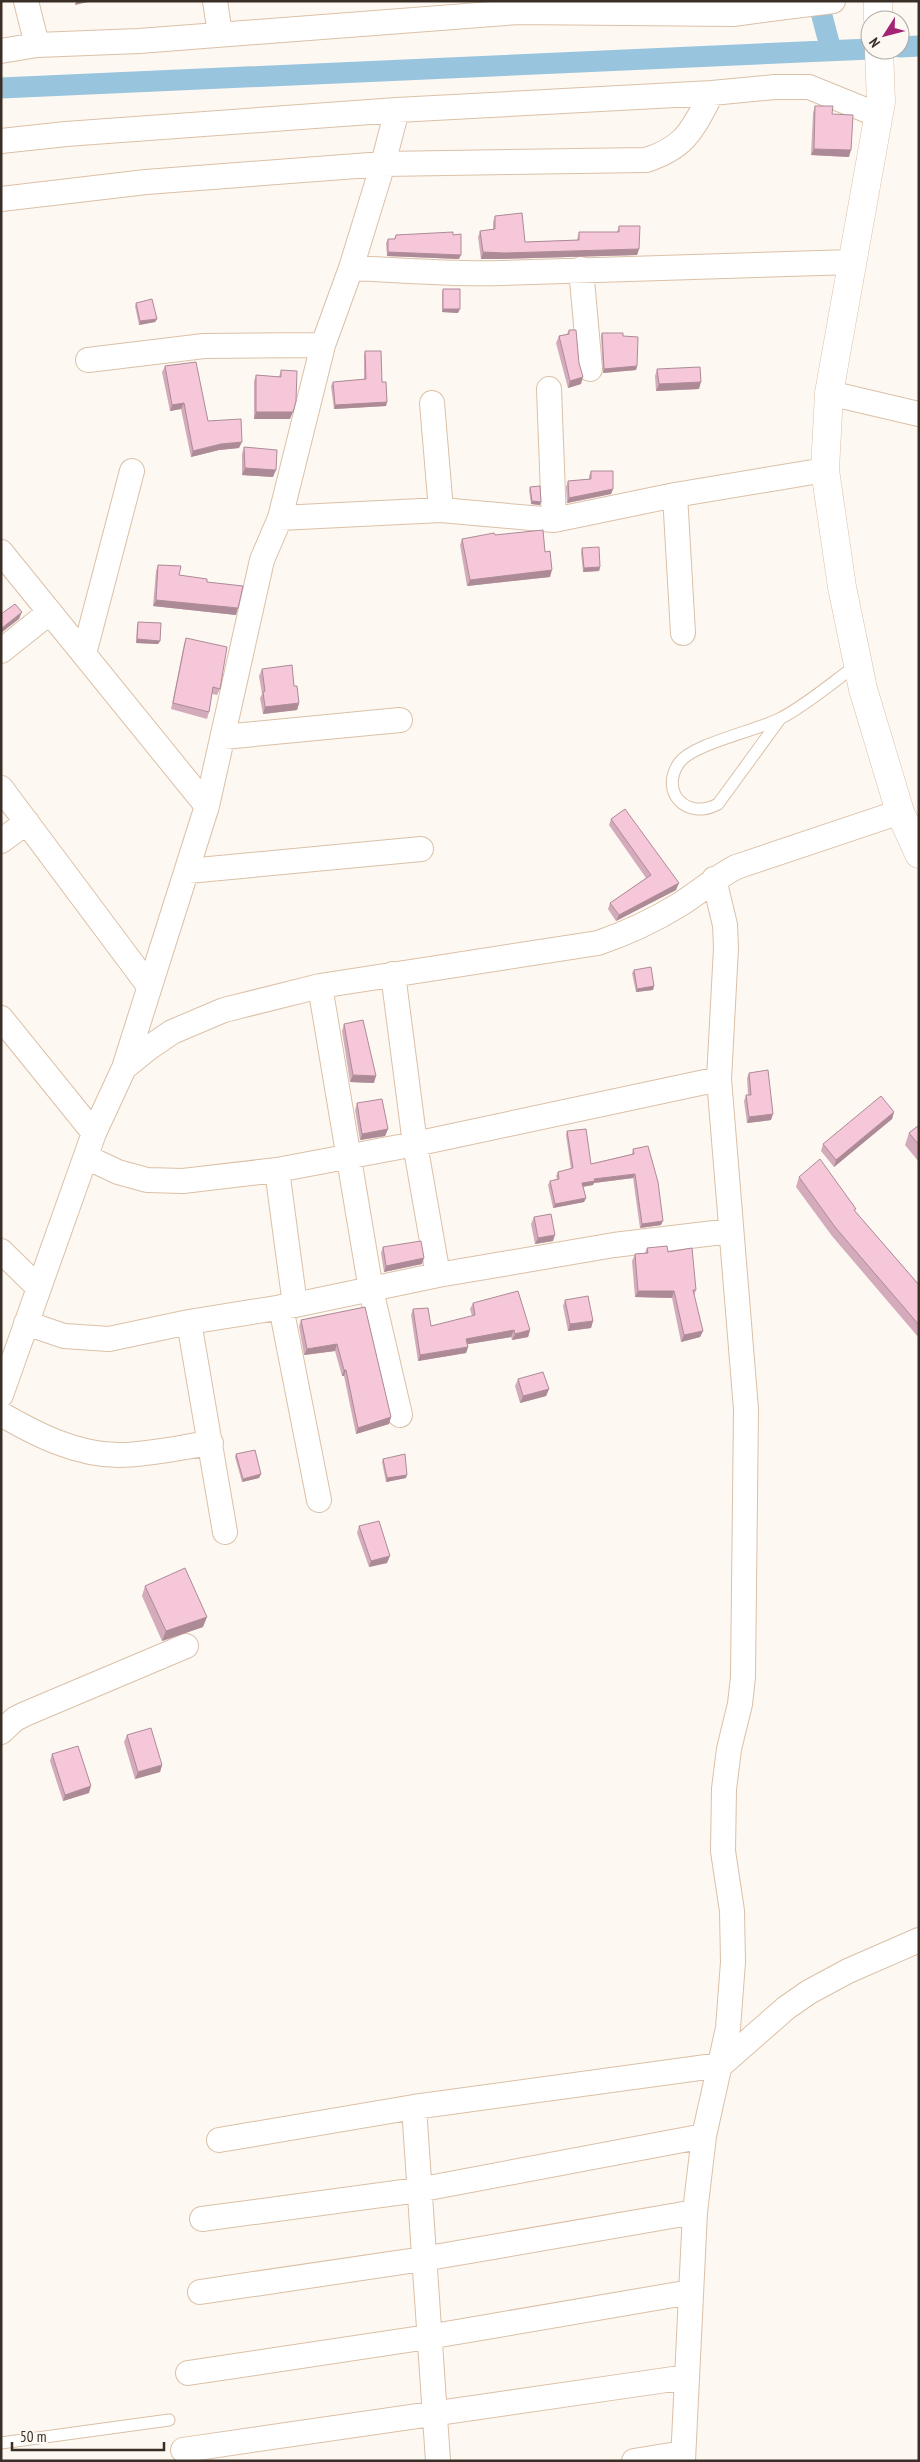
<svg xmlns="http://www.w3.org/2000/svg" width="920" height="2462" font-family="'PT Sans Narrow',sans-serif">
<style>
.lines{fill:none;stroke-linecap:round;stroke-linejoin:round}
.canal{stroke:#98c4dd;stroke-width:21}
.service-casing{stroke:#dbc0a7;stroke-width:13}
.minor-casing{stroke:#dbc0a7;stroke-width:26}
.secondary-casing{stroke:#dbc0a7;stroke-width:29}
.service{stroke:#fff;stroke-width:11}
.minor{stroke:#fff;stroke-width:24}
.secondary{stroke:#fff;stroke-width:28}
.wall{fill:#d4abba}
.shaded-wall{fill:#ac8b97}
.building{fill:#f6c7d8;stroke:#ac8b97}
</style>
<rect width="100%" height="100%" fill="#fdf8f2"/>
<g class="lines">
<path class="canal" d="M818,1L831,50
M900,47L919,46
M1,88L870,49"/>
<g class="service-casing">
<path id="service" d="M780,719L718,804C687,821 659,792 679,763C692,744 756,731 779,719C804,707 834,681 858,664
M1,2443L169,2420"/>
</g>
<g class="minor-casing">
<path id="minor" d="M26,1L37,45
M215,1L220,34
M1,51L37,45L139,41L518,12L733,14L833,1
M1,141L66,134L397,110L712,93L775,87H809L878,115
M1,199L146,182L383,164L646,160C687,147 693,128 712,93
M351,268C401,270 452,275 502,273C619,269 736,266 853,262
M581,269L590,369
M88,360L204,346L323,345
M549,389L554,520
M829,393L919,414
M432,403L441,510
M675,495L683,633
M280,518L441,510L554,520L675,495L825,470
M1,552L207,806
M1,651L50,612
M84,654L132,471
M223,737L400,720
M1,788L149,986
M1,841L27,822
M188,871L421,849
M393,974L415,1144L438,1275
M320,986L371,1290L400,1415
M1,1018L94,1133
M124,1068L207,806L262,560L280,518L323,345L351,268L383,164L397,110
M86,1157L118,1172L147,1180L183,1181L277,1170L415,1144L719,1079
M277,1170L295,1305
M1,1251L39,1288
M281,1307L319,1500
M189,1322L225,1532
M26,1323L64,1336L109,1339L189,1322L295,1305L438,1275L614,1245L731,1231
M1,1395L94,1133L124,1068L150,1047L172,1032L224,1010L320,986L598,943C627,933 653,921 679,905C698,893 715,878 736,867L900,812
M1,1414C37,1435 77,1455 119,1455C149,1455 181,1447 211,1443
M1,1732L15,1719L25,1714L186,1646
M414,2107L438,2461
M219,2140L414,2107L721,2065L786,2008L809,1992L848,1971L919,1940
M202,2219L418,2190L704,2136
M200,2292L423,2259L695,2212
M188,2373L428,2337L691,2292
M183,2450L687,2377
M634,2461L683,2453
M683,2461L695,2212L704,2136L728,2028L733,1962L732,1911L723,1851L724,1789L729,1749L740,1704L743,1677L746,1409L719,1079L726,948L725,925L714,879"/>
</g>
<g class="secondary-casing">
<path id="secondary" d="M878,1V20
M879,50L881,102L829,393L825,470L842,587L863,689L900,812L919,854"/>
</g>
<use href="#service" class="service"/>
<use href="#minor" class="minor"/>
<use href="#secondary" class="secondary"/>
</g>
<path class="wall" d="M815,106L832,114L849,157L811,155L813,113Z
M495,216L525,242L577,240L579,232H617L619,226L639,249L637,255L502,259H481L478,237L480,231L493,230V222Z
M396,235L459,259L387,256L386,243L388,239H394Z
M443,289L458,313L442,312V292Z
M136,303L157,319L155,322L139,325L135,306Z
M569,330L581,384L568,388L556,343L559,336L567,334Z
M602,333L623,336L637,366L636,370L603,373L601,336Z
M365,351L382,382L387,402L386,406L334,409L331,386L333,382L364,379V355Z
M165,366L208,421L239,448L219,450L191,457L181,409L170,411L162,372Z
M657,369L699,389L656,391L655,376Z
M281,370L290,419H254V381L256,375L279,377Z
M244,447L273,477L242,475V454Z
M591,471L613,489L611,494L567,503L566,487L568,481L589,479V476Z
M530,487L540,505L531,504L529,490Z
M495,535L550,577L467,586L460,545L462,539Z
M582,548L600,567L599,571L583,572L581,552Z
M158,565L179,575L207,582L236,615L153,606L156,571Z
M138,622L160,641L158,644L136,643L137,625Z
M186,638L220,689L217,695L212,694L209,712L207,719L171,709L184,644Z
M262,669L294,686L299,703L297,710L263,714L260,698L262,694L259,676Z
M611,819L676,890L616,921L608,909L610,903L646,878L609,825Z
M634,970L654,986L653,990L636,992L632,973Z
M344,1024L374,1083L350,1082L342,1031Z
M749,1073L771,1120L747,1123L744,1101L746,1095H748L747,1078Z
M357,1103L388,1129L385,1136L360,1140L355,1110Z
M894,1112L892,1119L834,1167L821,1151L823,1144Z
M919,1125V1162L905,1145L909,1133Z
M567,1131L591,1164L632,1154L633,1149L661,1225L640,1228L633,1178L594,1183L593,1185L583,1187L586,1198L584,1202L553,1208L548,1185L550,1181L557,1179L556,1176L558,1172L571,1169L566,1135Z
M799,1177L855,1211L919,1285V1338L832,1236L796,1187Z
M534,1217L553,1241L535,1244L531,1224Z
M383,1247L422,1264L384,1272L381,1253Z
M647,1248L668,1252L696,1290L694,1296L703,1331L700,1337L681,1342L672,1298L635,1297L632,1261L635,1254L645,1253Z
M565,1300L593,1321L591,1328L568,1331L563,1306Z
M473,1303L530,1330L528,1337L512,1340L511,1337L467,1344L468,1347L466,1353L418,1361L411,1315L413,1309L431,1326L472,1316L470,1309Z
M365,1307L391,1417L389,1424L356,1434L344,1376H342L335,1351L304,1355L299,1326L301,1320Z
M518,1379L549,1389L546,1396L520,1403L515,1386Z
M236,1454L261,1474L259,1478L242,1482L235,1457Z
M383,1459L406,1478L386,1482L382,1462Z
M359,1526L387,1563L369,1567L357,1533Z
M145,1586L203,1627L162,1641L142,1596Z
M127,1735L162,1765L160,1772L135,1779L124,1742Z
M52,1754L89,1793L63,1801L50,1761Z"/>
<path class="shaded-wall" d="M76,1H92L75,5Z
M814,149L851,150L849,157L811,155Z
M639,249L637,255L502,259H481L483,252Z
M388,252L461,255L459,259L387,256Z
M443,309H460L458,313L442,312Z
M157,319L155,322L139,325L140,321Z
M637,366L636,370L603,373L604,369Z
M583,377L581,384L568,388L570,381Z
M701,382L699,389L656,391L659,384Z
M387,402L386,406L334,409L335,405Z
M184,403L181,409L170,411L172,405Z
M256,412H293L290,419H254Z
M242,442L239,448L219,450L191,457L193,451L221,444Z
M245,468L276,470L273,477L242,475Z
M613,489L611,494L567,503L569,498Z
M532,501L541,502L540,505L531,504Z
M600,567L599,571L583,572L584,568Z
M552,570L550,577L467,586L470,580Z
M156,600L238,608L236,615L153,606Z
M22,612L19,619L1,633L2,628Z
M137,639L160,641L158,644L136,643Z
M299,703L297,710L263,714L265,707Z
M679,883L676,890L616,921L619,915Z
M654,986L653,990L636,992L637,989Z
M353,1075L376,1076L374,1083L350,1082Z
M894,1112L892,1119L834,1167L836,1160Z
M773,1114L771,1120L747,1123L749,1117Z
M388,1129L385,1136L360,1140L362,1134Z
M635,1174L633,1178L594,1183L593,1185L580,1187L582,1183L594,1179Z
M586,1198L584,1202L553,1208L555,1204Z
M663,1221L661,1225L640,1228L642,1224Z
M555,1235L553,1241L535,1244L538,1238Z
M424,1258L422,1264L384,1272L386,1266Z
M638,1291H674L672,1298L635,1297Z
M593,1321L591,1328L568,1331L570,1324Z
M514,1330L511,1337L463,1345L466,1339Z
M530,1330L528,1337L512,1340L515,1334Z
M703,1331L700,1337L681,1342L684,1335Z
M337,1344L335,1351L304,1355L307,1349Z
M468,1347L466,1353L418,1361L420,1355Z
M344,1370H346L344,1376H342Z
M549,1389L546,1396L520,1403L523,1396Z
M391,1417L389,1424L356,1434L358,1428Z
M261,1474L259,1478L242,1482L243,1479Z
M407,1475L406,1478L386,1482L387,1478Z
M390,1556L387,1563L369,1567L371,1561Z
M207,1617L203,1627L162,1641L166,1631Z
M162,1765L160,1772L135,1779L138,1772Z
M91,1786L89,1793L63,1801L65,1795Z"/>
<path class="building" d="M815,106H833L832,114L853,115L851,150L814,149Z
M522,213L525,242L579,240V232H619V226H640L639,249L504,253L483,252L480,231L495,229V216Z
M453,232V235L461,234V255L388,252V239H395L396,235Z
M443,289H460V309H443Z
M152,299L157,319L140,321L136,303Z
M569,330H576L579,363L583,377L570,381L559,336L569,334Z
M602,333H623V336L638,337L637,366L604,369Z
M365,351H381L382,382H386L387,402L335,405L333,382L366,379Z
M196,362L208,421L241,419L242,442L221,444L193,451L184,403L172,405L165,366Z
M700,367L701,382L659,384L657,369Z
M281,370L297,371L296,401L293,412H256V375L281,377Z
M244,447L277,450L276,470L245,468Z
M591,471H613V489L569,498L568,481L591,479Z
M540,486L541,502L532,501L530,487Z
M543,530L545,552L550,551L552,570L470,580L462,539L494,533L495,535Z
M599,547L600,567L584,568L582,548Z
M158,565L181,566L179,575L207,579V582L243,586L238,608L156,600Z
M15,604L22,612L2,628L1,627V614Z
M138,622L161,623L160,641L137,639Z
M186,638L227,647L220,689L213,687L209,712L173,703Z
M292,665L294,686H297L299,703L265,707L263,692L265,691L262,669Z
M625,809L679,883L619,915L610,903L651,875L611,819Z
M651,967L654,986L637,989L634,970Z
M363,1020L376,1076L353,1075L344,1024Z
M768,1070L773,1114L749,1117L746,1095H751L749,1073Z
M881,1096L894,1112L836,1160L823,1144Z
M382,1099L388,1129L362,1134L357,1103Z
M919,1125V1145L909,1133Z
M586,1129L591,1164L634,1154L633,1149L648,1146L658,1182L663,1221L642,1224L635,1174L594,1179L595,1181L582,1183L586,1198L555,1204L550,1181L559,1179L558,1172L573,1168L567,1131Z
M820,1159L856,1209L854,1210L919,1285V1325L835,1227L799,1177Z
M551,1214L555,1235L538,1238L534,1217Z
M421,1241L424,1258L386,1266L383,1247Z
M667,1246L668,1252L692,1248L696,1290H693L703,1331L684,1335L674,1291H638L635,1254L648,1253L647,1248Z
M518,1291L530,1330L515,1334L514,1330L466,1339L468,1347L420,1355L413,1309L428,1308L431,1326L475,1315L473,1303Z
M588,1296L593,1321L570,1324L565,1300Z
M365,1307L391,1417L358,1428L346,1370H344L337,1344L307,1349L301,1320Z
M543,1372L549,1389L523,1396L518,1379Z
M255,1450L261,1474L243,1479L236,1454Z
M405,1454L407,1475L387,1478L383,1459Z
M379,1521L390,1556L371,1561L359,1526Z
M185,1568L207,1617L166,1631L145,1586Z
M151,1728L162,1765L138,1772L127,1735Z
M78,1746L91,1786L65,1795L52,1754Z"/>
<rect width="920" height="2462" fill="none" stroke="#3a2f26" stroke-width="5"/>
<g transform="translate(885 35) rotate(234)"><circle r="24" fill="#fdf8f2" stroke="#afa8a0"/>
<path d="M0-4L9 19L0 12L-9 19Z" fill="#a32474"/>
<text y="-8" font-size="14" font-weight="bold" text-anchor="middle" fill="#3a2f26">N</text>
</g>
<path d="M12 2442v8h152v-8" fill="none" stroke="#3a2f26" stroke-width="2.5"/>
<text x="20" y="2442" font-size="15" fill="#3a2f26" stroke="#fdf8f2" stroke-width="4" paint-order="stroke">50 m</text>
</svg>
